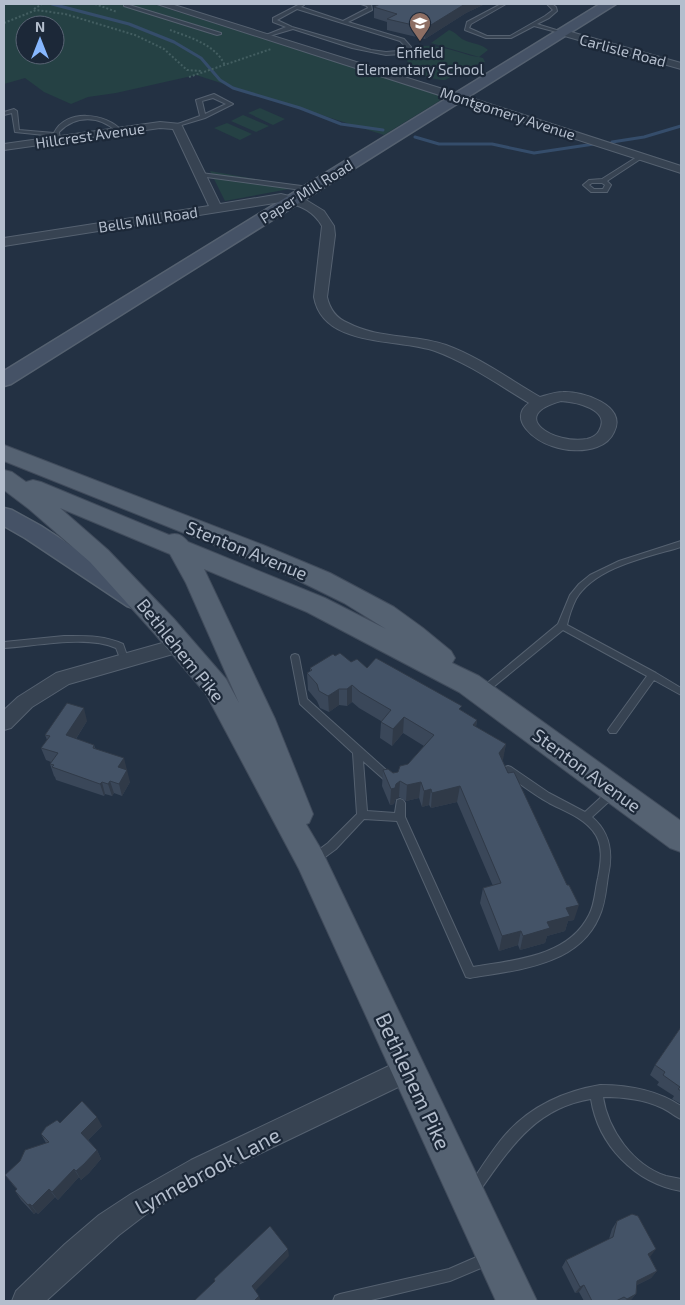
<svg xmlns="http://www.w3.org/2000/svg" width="685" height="1305" font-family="'Exo 2',sans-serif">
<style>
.green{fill:#254144;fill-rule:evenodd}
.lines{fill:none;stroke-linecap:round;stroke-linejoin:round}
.stream{stroke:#354d6b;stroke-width:3}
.lane-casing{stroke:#556170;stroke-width:2}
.street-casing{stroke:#556170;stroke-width:2}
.secondary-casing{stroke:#556170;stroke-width:3}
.primary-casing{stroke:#414c5c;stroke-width:2}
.path{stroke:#435e61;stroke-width:2;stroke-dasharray:2 2;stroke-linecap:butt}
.lane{fill:#374352;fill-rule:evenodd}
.street{fill:#374352;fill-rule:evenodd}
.secondary{fill:#455266;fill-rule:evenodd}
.primary{fill:#556272;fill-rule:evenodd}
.wall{fill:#3a4759}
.shaded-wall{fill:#303a48}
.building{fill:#445367;stroke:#303a48}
.labels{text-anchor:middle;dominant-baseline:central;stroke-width:4.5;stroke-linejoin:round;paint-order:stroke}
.far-street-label{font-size:15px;fill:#b4becd;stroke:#1c2838}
.far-poi-label{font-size:15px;fill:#b4becd;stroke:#1c2838}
.street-label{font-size:18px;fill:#b4becd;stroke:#1c2838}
.near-street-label{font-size:21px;fill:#b4becd;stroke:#1c2838}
</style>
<rect width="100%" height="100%" fill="#233143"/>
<path class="green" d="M4,4H153L438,94L441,97V100L384,135L196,75L116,93L88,97L71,104L44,92L25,78L4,84ZM25,25H55V55H25Z
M449,30C455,32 457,35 462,39C470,44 481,43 488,50L479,57L483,58L485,62L475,65L445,80C432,80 413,73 407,61C413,30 461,56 479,57L431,43Z
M260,108L285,119L273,125L248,113Z
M243,115L269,126L256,132L231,121Z
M227,123L252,134L240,140L214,128Z
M210,171L300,187L225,201Z"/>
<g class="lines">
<path class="stream" d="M52,4L129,24L174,42L201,58L220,80L233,88L300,108L341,124L383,130
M415,137L439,144H492L534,153L594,144
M612,142L644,137L681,126"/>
<g class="lane-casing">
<path id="lane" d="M126,4L221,33V34L217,35L124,6V4Z
M300,4L304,5L301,7L343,21L368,8L367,6L361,4H371L372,10L348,22L404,39L411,47L401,54L386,55L352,48L293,29L266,37V35L286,27L273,22V18ZM297,9L400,41L406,47L398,51L386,52L371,50L292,27L277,20Z
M501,4H506L471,24L469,28L487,36H510L545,16L553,10L547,4H552L556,7L557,11L549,18L537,24L566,33L564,34L534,26L511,38H486L465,30L467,22Z
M214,94L233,104L205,118L175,127V125L200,116L196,100ZM213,98L226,104L205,114L202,101Z
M14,109L17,111L19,130L54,133C66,108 106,113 122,131L117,132C100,115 75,115 59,132L60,140L57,142L54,140V136L15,132L12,113L4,115V112Z
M640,155L643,157L642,158L607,181L611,185L607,192H591L583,185L589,180L602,179ZM592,183H602L605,185L603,189H594L589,185Z
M201,173L309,187L312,189L309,191L199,176L198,175Z
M681,541V547C648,557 595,567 576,599C572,607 569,616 567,625L656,673L681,688V695L654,680L616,733H610L608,730L610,727L647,676L563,630L486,693H480L478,691L480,689L558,624L570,595L579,584L590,575L619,561Z
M64,636C85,636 104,635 123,644L129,661L128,663H122L116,648C87,635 36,646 4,648V642Z
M295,654L298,655L299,657L307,699L394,777L396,780L394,783L391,784L388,783L363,761L367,811L395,813L397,800L400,799L403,800L405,803V817L473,967C514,960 568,957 589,915C595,904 595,890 598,878C601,863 604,844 593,831C582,817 564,811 549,803C533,794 519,783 505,773L503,770L505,767L508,766L511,767L549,793L585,812L610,789L613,788L616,789L618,792L616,795L592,817C611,833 613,854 608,876C606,890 605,905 599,917C578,966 516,970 470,978L466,977L397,821L364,819L336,849L317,863L313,864L309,863L308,860L309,857L328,843L357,814L353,753L300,704L291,657L292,655Z
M600,1085C628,1085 657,1090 681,1106V1119C674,1116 668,1110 660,1107C642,1099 622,1097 603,1097C608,1130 633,1165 666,1176C671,1177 676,1178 681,1179V1191C635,1183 598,1145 591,1099C534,1108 509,1150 478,1193L474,1195L470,1193L468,1189L470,1185C481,1168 492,1150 506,1134C530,1107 564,1091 600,1085Z
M488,1252L493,1253L494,1258L493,1263L450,1281L367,1301H333L335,1296L340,1294L449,1269Z"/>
</g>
<g class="street-casing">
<path id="street" d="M157,4H171L462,95L681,166V173Z
M564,30L681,63V69L561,35L559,33Z
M160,122L181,124L220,204L281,194L306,200L324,211L334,226L335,235L327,297C330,310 336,318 348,323C378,339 414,334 446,345C479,357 509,379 540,397C547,395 555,392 563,392C582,391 628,405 614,432C611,439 605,444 597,447C583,452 566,451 552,446C535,441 507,419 529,403C499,385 468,363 435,351C398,338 323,348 314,297L322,226C313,210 298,204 281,202L4,246V238L209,206L173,129L160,128L4,150V144ZM561,401C575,402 612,409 599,431C597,435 591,438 587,439C555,445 506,416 561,401Z
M180,638L187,640L189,645L187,650L69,684L32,707L11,728L4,730V710L18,697L56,673Z
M408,1057L417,1060L420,1069L417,1078L209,1178L149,1212L119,1235L46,1301H12L16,1291L65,1244L99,1215L131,1194L191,1160Z"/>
</g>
<g class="secondary-casing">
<path id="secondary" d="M600,4H616L11,384L4,386V371Z
M4,508L12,510L41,526L145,594L149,600L145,606L136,609L127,606L25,538L4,526Z"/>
</g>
<g class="primary-casing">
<path id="primary" d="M4,445L263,545L330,573L394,607L423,628L451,651L455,658L452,663L479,676L681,821V852L670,848L459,692L307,612L204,569L275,719L313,814L309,823L306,824L322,851L537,1301H496L299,869L206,694L154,633L90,562L29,509L4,490V470L12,472L26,482L33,480L41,482L169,535C178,532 183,536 188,542L325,598L386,629L344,603L279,571L4,461ZM60,508L170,554L186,583L239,703L226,679L174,619L108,550Z"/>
</g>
<path class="path" d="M95,4L117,12
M34,9L42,4
M4,23L36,10L65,14L135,35L164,49L187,70L202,71
M170,30C189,37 217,45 225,66
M189,77L271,49"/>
<use href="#lane" class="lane"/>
<use href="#street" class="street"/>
<use href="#secondary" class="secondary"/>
<use href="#primary" class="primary"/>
</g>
<path class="wall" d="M380,4H485L466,13L425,39L387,30V22L374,18V7Z
M335,656L367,668L461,710L477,720L476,727L506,744L502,761L574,920L568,921L565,931L547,936L545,943L520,950L518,945L499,951L480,903L483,888L493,886L457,802L431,808L429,805L422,807L419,798L406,801L399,797L395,800L394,804L390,805L382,786L383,770L393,773L398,772L408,764L424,746L403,733L392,746L380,738L381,722V721L359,708L352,702L347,706L339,705L329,712L320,708L317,701L308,690L307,673L310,672V668Z
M87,721L76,739L94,745L95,748L130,782L122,796L114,793L112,796L105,794L104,796L56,780L55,777L54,776L50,764L51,762L46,760L41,748L47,740L45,735Z
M681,1027V1104L672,1099L674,1096L657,1085L659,1082L650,1075L655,1065Z
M60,1123L102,1126L88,1140L97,1150L101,1159L89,1173L81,1180L79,1177L58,1200L55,1197L38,1214L36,1212L34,1214L21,1200L15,1191L17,1190L5,1175L46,1143L41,1134Z
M617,1221L650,1257L657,1271L651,1278L637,1285L636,1294L630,1301H584L579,1292L575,1293L562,1267L566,1260L609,1239L612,1229Z"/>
<path class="shaded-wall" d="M465,4H485L466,13L425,39L426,28Z
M352,685V702L347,706V689Z
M339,689V705L329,712L328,696Z
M84,708L87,721L70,748L66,735Z
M404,717L403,733L392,746L393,729Z
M477,720L474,736L473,725Z
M506,744L503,760L496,769L499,753Z
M124,758L130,782L122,796L119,784L118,767Z
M110,781L114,793L112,796L108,784Z
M400,781L399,797L395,800L394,804L390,805L391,789L396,784Z
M102,782L105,794L104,796L100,784Z
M421,782L419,798L406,801L407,785Z
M460,786L457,802L431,808L432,793Z
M431,789L429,805L422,807L424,791Z
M579,905L574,920L568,921L565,931L547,936L545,943L520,950L523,936L547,922L566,908Z
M521,931L518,945L499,951L502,936Z
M97,1117L102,1126L86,1142L81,1133Z
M97,1150L101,1159L89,1173L81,1180L76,1171Z
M74,1169L79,1177L58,1200L52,1192Z
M49,1189L55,1197L38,1214L32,1206Z
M30,1204L36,1212L34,1214L28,1205Z
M288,1249L289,1256L253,1293L252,1286Z
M656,1249L650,1257L642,1261L648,1254Z
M657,1271L651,1278L631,1288L637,1281Z
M584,1285L579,1292L575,1293L580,1287Z
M636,1294L630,1301H625L627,1299Z
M259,1296L261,1301H255V1300Z"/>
<path class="building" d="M380,4H465L426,28L387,19L397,14L374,7Z
M340,653L351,662L357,659L367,668L376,658L462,706L459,709L477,720L473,725L506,744L499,753L508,773L514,772L567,885H569L579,905L566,908L570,916L547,922L550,928L523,936L521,931L502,936L483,888L501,883L460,786L432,793L431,789L424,791L421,782L407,785L400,781L396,784L395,788L391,789L383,770L388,769L393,773L398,772L400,766L408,764L434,735L404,717L393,729L381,722L391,710L360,692L352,685L347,689H339L328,696L319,691L317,684L307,673L312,670L310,668L333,654L335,656Z
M67,703L84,708L66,735L94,745L93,748L124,758L118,767L127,770L119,784L110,781L108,784L102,782L100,784L52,767L54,765L50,764L58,753L41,748L50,736L45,735Z
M681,1027V1091L678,1089L680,1087L663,1075L665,1072L655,1065Z
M82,1101L97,1117L81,1133L97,1150L84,1164L76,1171L74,1169L52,1192L49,1189L32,1206L30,1204L28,1205L15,1191L17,1189L5,1175L20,1161L25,1150L49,1142L41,1134L46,1127L57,1120L60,1123Z
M632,1214L638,1216L656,1249L648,1254L657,1271L637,1281L636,1294L627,1299L624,1297L616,1301H592L584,1285L580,1287L566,1260L613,1237L617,1221Z
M270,1226L288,1249L252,1286L259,1296L255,1300L256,1301H194L215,1281L214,1279Z"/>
<defs>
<g id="school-pin" transform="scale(1.125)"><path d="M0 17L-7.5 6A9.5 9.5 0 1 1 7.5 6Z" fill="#8d6e63" stroke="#1c2838"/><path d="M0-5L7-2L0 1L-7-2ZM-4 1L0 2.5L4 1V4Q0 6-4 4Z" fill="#fff"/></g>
</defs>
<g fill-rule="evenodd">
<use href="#school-pin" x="420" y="23"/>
</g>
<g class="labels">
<g class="far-street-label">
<text transform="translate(623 50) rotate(15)">Carlisle Road</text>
<text transform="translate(508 113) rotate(18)">Montgomery Avenue</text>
<text transform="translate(90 135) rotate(-8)">Hillcrest Avenue</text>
<text transform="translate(306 191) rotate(-32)">Paper Mill Road</text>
<text transform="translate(148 219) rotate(-9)">Bells Mill Road</text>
</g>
<g class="far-poi-label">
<text x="420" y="52">Enfield<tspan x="420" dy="17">Elementary School</tspan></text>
</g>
<g class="street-label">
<text transform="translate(247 550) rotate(22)">Stenton Avenue</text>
<text transform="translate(181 650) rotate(51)">Bethlehem Pike</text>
<text transform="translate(587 770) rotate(36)">Stenton Avenue</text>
</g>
<g class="near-street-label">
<text transform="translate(414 1081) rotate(65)">Bethlehem Pike</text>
<text transform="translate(207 1170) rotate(-28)">Lynnebrook Lane</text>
</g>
</g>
<rect width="685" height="1305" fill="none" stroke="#b4becd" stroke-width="10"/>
<g transform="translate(40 40)"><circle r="24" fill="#1c2838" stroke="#596474"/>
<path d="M0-4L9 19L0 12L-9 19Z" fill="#87b8ff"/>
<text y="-8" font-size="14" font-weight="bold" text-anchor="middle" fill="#b4becd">N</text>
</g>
</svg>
